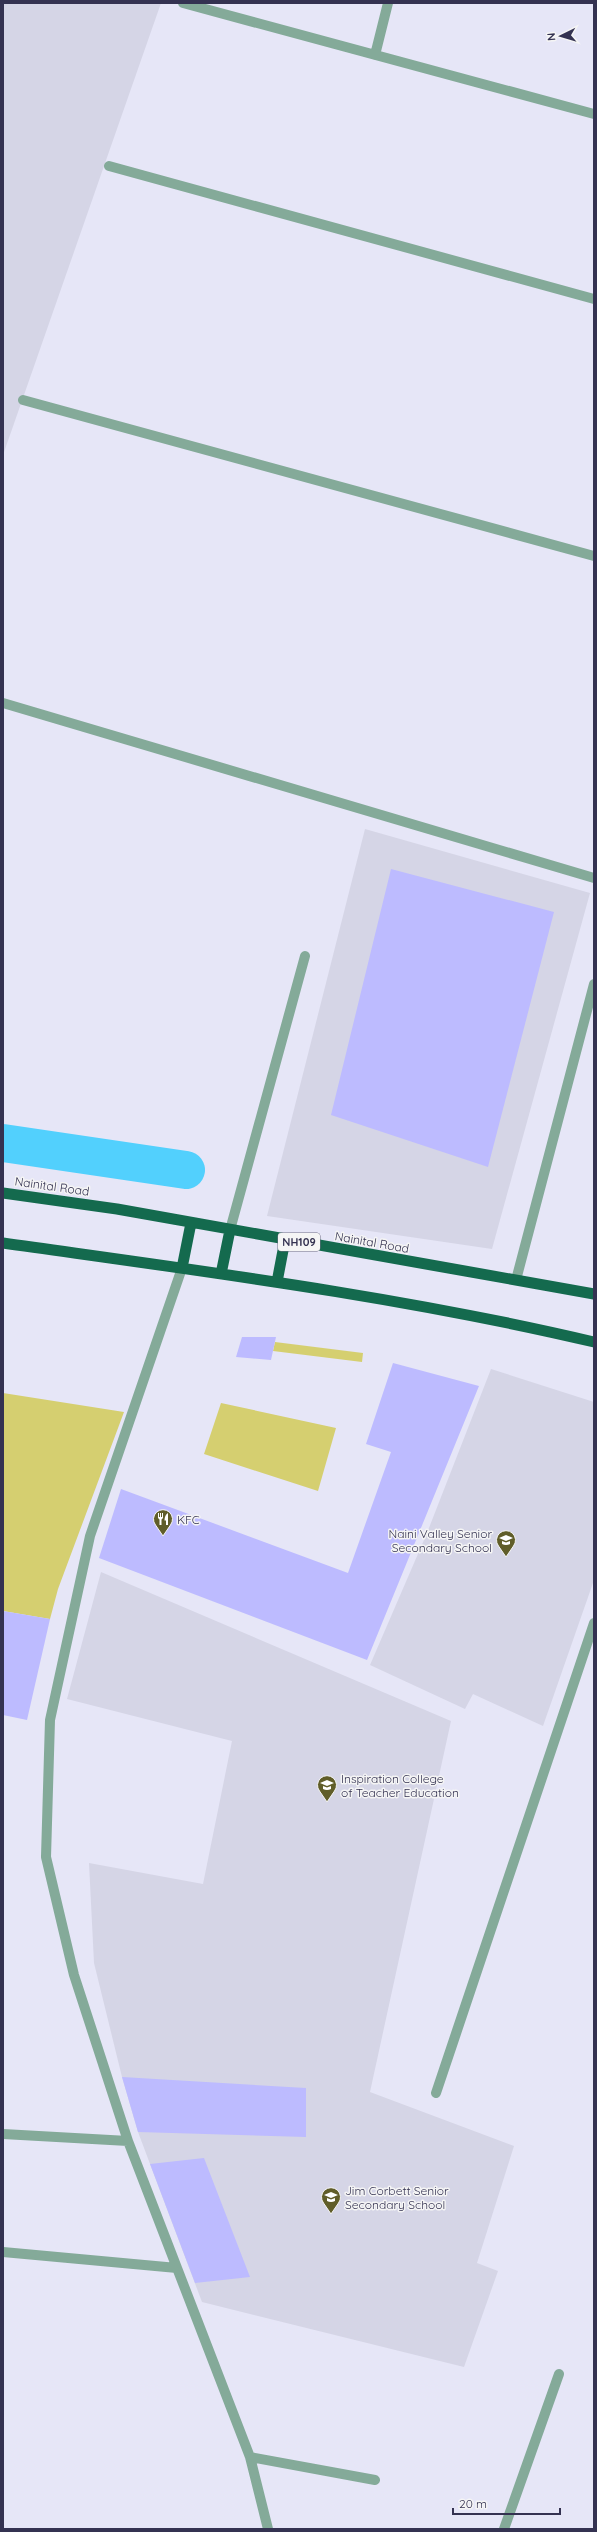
<svg xmlns="http://www.w3.org/2000/svg" width="597" height="2532" font-family="Quicksand,sans-serif">
<style>
.built{fill:#d5d5e6}
.green{fill:#d5cf70}
.lines{fill:none;stroke-linecap:round;stroke-linejoin:round}
.canal{stroke:#52d0fd;stroke-width:38}
.building{fill:#bdbbff}
.minor{stroke:#84aa99;stroke-width:10}
.trunk{stroke:#146a4e;stroke-width:11}
.labels{text-anchor:middle;dominant-baseline:central;stroke-width:3;stroke-linejoin:round;paint-order:stroke}
.shield{fill:#f5f5f5;stroke:#6e6c82;stroke-width:1}
.shield-label{font-size:11px;font-weight:bold;fill:#343251}
.street-label{font-size:12px;fill:#343251;stroke:#f5f5f5}
.poi-label{font-size:12px;fill:#343251;stroke:#f5f5f5;text-anchor:start}
</style>
<rect width="100%" height="100%" fill="#e6e6f7"/>
<path class="built" d="M3,3H161L3,455Z
M365,829L590,893L492,1249L267,1216Z
M491,1369L594,1402V1580L543,1726L473,1694L465,1709L370,1665L427,1533Z
M101,1572L451,1721L370,2092L514,2146L477,2263L498,2271L464,2367L202,2302L138,2132L122,2077L94,1963L89,1863L203,1884L232,1741L67,1699Z"/>
<path class="green" d="M275,1342L363,1353L362,1362L273,1351Z
M3,1393L124,1412L58,1589L50,1619L3,1611Z
M221,1403L336,1428L318,1491L204,1454Z"/>
<g class="lines">
<path class="canal" d="M3,1143L186,1170"/>
</g>
<path class="building" d="M391,869L554,912L488,1167L331,1115Z
M242,1337H276L271,1360L236,1357Z
M393,1363L479,1386L367,1660L99,1558L121,1489L348,1573L391,1452L366,1444Z
M3,1611L50,1619L27,1720L3,1715Z
M122,2077L306,2088V2137L138,2132Z
M204,2158L250,2277L195,2283L150,2164Z"/>
<g class="lines">
<path class="minor" d="M183,3L594,114
M375,55L388,3
M109,166L594,299
M23,400L594,556
M3,703L594,878
M230,1230L305,956
M182,1268L90,1536L50,1720L46,1857L74,1975L128,2141L250,2457L268,2529
M516,1280L594,984
M436,2093L594,1623
M3,2134L128,2141
M3,2252L177,2268
M250,2457L375,2480
M504,2529L559,2374"/>
<path class="trunk" d="M3,1193L117,1209L594,1294
M3,1243C201,1271 399,1296 594,1342
M182,1268L191,1223
M221,1274L230,1230
M277,1282L285,1240"/>
</g>
<defs>
<g id="restaurant-pin" transform="scale(1)"><path d="M0 17L-7.5 6A9.5 9.5 0 1 1 7.5 6Z" fill="#605d29" stroke="#f5f5f5"/><path d="M-5-6h1v4h1v-4h1v4h1v-4h1v5L-1.5 .5V6h-2V.5L-5-1ZM5-6V6H3V1.5H1.5Q1.5-4 5-6Z" fill="#fff"/></g>
<g id="school-pin" transform="scale(1)"><path d="M0 17L-7.5 6A9.5 9.5 0 1 1 7.5 6Z" fill="#605d29" stroke="#f5f5f5"/><path d="M0-5L7-2L0 1L-7-2ZM-4 1L0 2.5L4 1V4Q0 6-4 4Z" fill="#fff"/></g>
<g id="university-pin" transform="scale(1)"><path d="M0 17L-7.5 6A9.5 9.5 0 1 1 7.5 6Z" fill="#605d29" stroke="#f5f5f5"/><path d="M0-5L7-2L0 1L-7-2ZM-4 1L0 2.5L4 1V4Q0 6-4 4Z" fill="#fff"/></g>
</defs>
<g fill-rule="evenodd">
<use href="#restaurant-pin" x="163" y="1519"/>
<use href="#school-pin" x="506" y="1540"/>
<use href="#university-pin" x="327" y="1785"/>
<use href="#school-pin" x="331" y="2197"/>
</g>
<g class="labels">
<rect class="shield" x="278" y="1233" width="42" height="18" rx="3"/>
<g class="shield-label">
<text x="299" y="1242">NH109</text>
</g>
<g class="street-label">
<text transform="translate(52 1186) rotate(8)">Nainital Road</text>
<text transform="translate(372 1242) rotate(10)">Nainital Road</text>
</g>
<g class="poi-label">
<text x="177" y="1519">KFC</text>
<text x="492" y="1533" text-anchor="end">Naini Valley Senior<tspan x="492" dy="14">Secondary School</tspan></text>
<text x="341" y="1778">Inspiration College<tspan x="341" dy="14">of Teacher Education</tspan></text>
<text x="345" y="2190">Jim Corbett Senior<tspan x="345" dy="14">Secondary School</tspan></text>
</g>
</g>
<rect width="597" height="2532" fill="none" stroke="#343251" stroke-width="8"/>
<g transform="translate(561 36) rotate(265)" stroke="#f5f5f5" stroke-width="3" paint-order="stroke">
<path d="M0-3L7 15L0 10L-7 15Z" fill="#343251"/>
<text y="-6" font-size="11" font-weight="bold" text-anchor="middle" fill="#343251">N</text>
</g>
<path d="M453 2508v6h107v-6" fill="none" stroke="#343251" stroke-width="2"/>
<text x="459" y="2508" font-size="12" fill="#343251" stroke="#f5f5f5" stroke-width="3" paint-order="stroke">20 m</text>
</svg>
